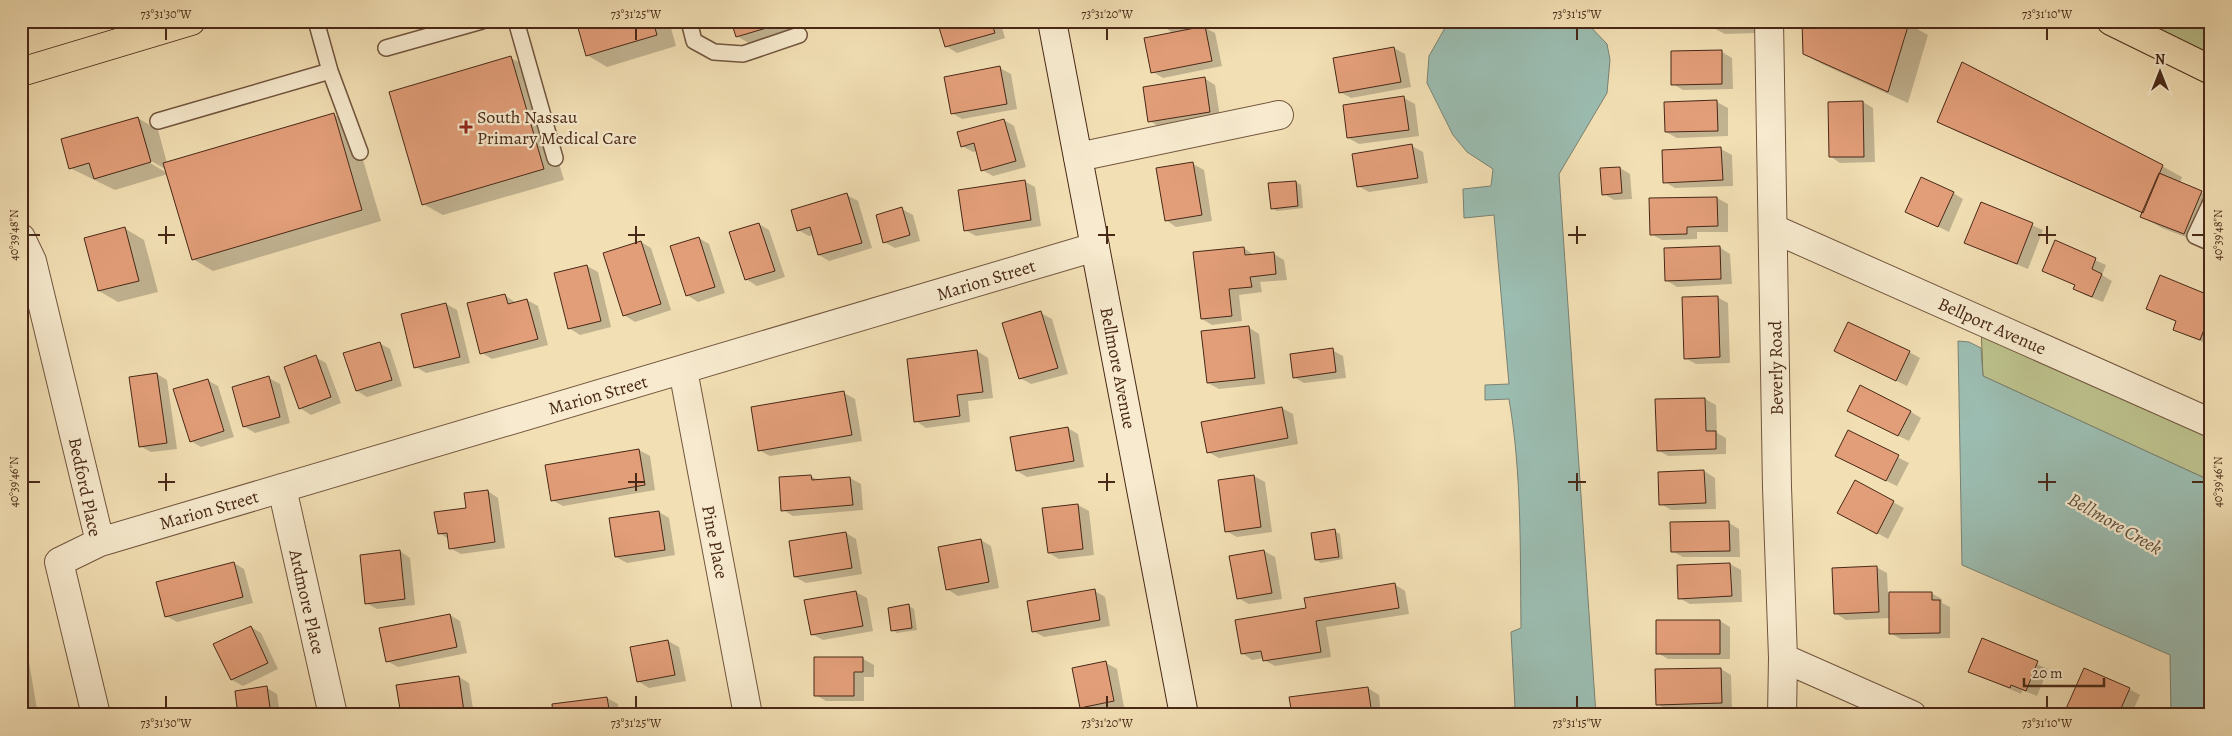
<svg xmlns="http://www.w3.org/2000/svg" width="2232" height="736" font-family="Alegreya,serif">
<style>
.green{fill:#bcc18c;stroke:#827451}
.water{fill:#9bbcb0;stroke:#7a8172}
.shadow{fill:#0003;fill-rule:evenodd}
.building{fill:#e29e79;stroke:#482816}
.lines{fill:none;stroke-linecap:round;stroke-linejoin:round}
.lane-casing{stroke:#72563e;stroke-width:18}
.street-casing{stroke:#72563e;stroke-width:30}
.secondary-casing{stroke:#482816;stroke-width:30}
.primary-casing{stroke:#482816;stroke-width:30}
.lane{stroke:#f7eace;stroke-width:15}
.street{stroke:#f7eace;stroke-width:28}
.secondary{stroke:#f7eace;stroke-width:28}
.primary{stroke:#f2dfb4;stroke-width:28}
.ticks{fill:none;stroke:#482816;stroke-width:2}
.poi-dot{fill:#8f2418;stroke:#f7eace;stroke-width:2}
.labels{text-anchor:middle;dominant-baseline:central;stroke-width:4.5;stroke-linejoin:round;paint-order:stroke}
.poi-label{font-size:18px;fill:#482816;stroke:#f7eace;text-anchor:start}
.street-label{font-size:18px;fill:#482816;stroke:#f7eace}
.water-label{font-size:19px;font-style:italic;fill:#5d4d3c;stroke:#f7eace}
.neatline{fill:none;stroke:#482816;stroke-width:2}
.ticks-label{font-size:12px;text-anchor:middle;fill:#482816}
</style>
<rect width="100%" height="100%" fill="#f2dfb4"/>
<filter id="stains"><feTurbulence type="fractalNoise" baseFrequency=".004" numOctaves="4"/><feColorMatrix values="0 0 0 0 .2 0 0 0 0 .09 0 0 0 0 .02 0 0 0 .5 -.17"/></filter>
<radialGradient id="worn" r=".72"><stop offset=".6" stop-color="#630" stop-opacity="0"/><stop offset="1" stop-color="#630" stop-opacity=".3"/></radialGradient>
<path class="green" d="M2141,21H2211V56Z
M1981,325L2211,427V481L1983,376Z"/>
<path class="water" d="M1449,21H1585L1607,44L1610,60L1607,93L1559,174L1596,715H1470V713L1515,707L1511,632L1521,628C1520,552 1522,474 1509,399L1485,400V385L1509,384L1494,215L1464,218L1463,189L1491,186L1493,169L1467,152L1453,135L1427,83L1429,56Z
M1958,341L1969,342L1981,348L1983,376L2211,481V715H2171L2170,655L1962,565Z"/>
<path class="shadow" d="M577,21H669L676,46L607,67L587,55Z
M732,21H805L797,24L800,35L757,48L737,36Z
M938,21H1000L1005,38L957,53L946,46Z
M1156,21H1233L1205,28L1215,33L1222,66L1163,78L1153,72L1174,34Z
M1700,21H1757V33L1725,34Z
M1903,21L1928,35L1908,103L1824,65L1804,54Z
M1394,48L1405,54L1411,87L1351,98L1340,92Z
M1722,52L1732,58L1733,89L1683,90L1673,84Z
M511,58L531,69L564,180L443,215L423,204Z
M1000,68L1011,74L1017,109L962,119L952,113Z
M1204,78L1215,85L1220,117L1160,127L1150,121Z
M1404,98L1415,104L1419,136L1359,144L1348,138Z
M1717,102L1728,108V136L1677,138L1666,132Z
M1863,102L1873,108L1875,162L1840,163L1830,156Z
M333,114L353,126L381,221L213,271L193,259L168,174L115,190L70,168L138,118L158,130L167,163ZM146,158L167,170V173L145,160Z
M1004,120L1014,126L1026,167L993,176L982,170L977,151L973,152L962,146Z
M1938,121L2162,166L2182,177L2180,183L2211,197V229L2204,244L2162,228L2142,217L2144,214L1958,132Z
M1412,146L1423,152L1428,183L1369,192L1358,186Z
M1721,149L1732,155L1733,186L1675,188L1665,182Z
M1193,164L1204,170L1212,221L1176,227L1166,220Z
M1620,168L1630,174L1632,199L1614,200L1604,194Z
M1024,181L1035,187L1041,226L976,236L965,230Z
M1296,182L1301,185L1303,208L1277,211L1272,208Z
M1953,193L1963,199L1949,232L1906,211Z
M847,195L858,201L872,248L829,261L819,255L813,235L809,236L798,230Z
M1717,198L1728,204V232H1697V239L1662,240L1651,234Z
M1982,203L2043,230L2028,269L1966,243Z
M902,209L913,215L920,241L895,248L884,242Z
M759,224L769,230L785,277L757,286L746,279Z
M124,228L144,240L158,292L118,302L99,291Z
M699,238L709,244L725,293L698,302L687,295Z
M641,242L651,248L671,310L635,322L624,315Z
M2055,242L2106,265L2102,275L2112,281L2103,302L2085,295L2075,289L2076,286L2043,270Z
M1719,247L1730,254L1732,284L1677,287L1666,280Z
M1244,248L1255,256L1274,254L1284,260L1287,280L1260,282L1262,292L1239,295L1242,321L1212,325L1202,319Z
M587,266L598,272L611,327L580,335L569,328Z
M505,295L516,303L527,300L538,306L548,345L492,359L482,353Z
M1717,297L1728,303L1730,363L1696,364L1685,358Z
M2211,298L2210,345L2174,330L2177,322L2148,308Z
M446,304L457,310L470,363L426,373L416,367Z
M1041,313L1052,319L1068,374L1031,384L1020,378Z
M1248,327L1259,334L1265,384L1219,389L1208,383Z
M379,343L390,349L402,386L367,397L357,391Z
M1332,350L1343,356L1346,378L1304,383L1294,377Z
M977,351L988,358L993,398L968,401L970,422L926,428L916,421Z
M1835,351L1909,352L1920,358L1907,386Z
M315,357L326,363L341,403L311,415L300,408Z
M157,374L167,380L177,449L151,452L140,446Z
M269,378L280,384L290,423L255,433L245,427L233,387Z
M207,380L218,386L234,437L201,447L191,441Z
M844,393L855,399L862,441L770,456L759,450Z
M1705,399L1716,405L1717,433L1726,438V454L1668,456L1658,450Z
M1282,408L1293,414L1298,444L1219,458L1208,452Z
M1911,412L1921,418L1909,441L1859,417Z
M1068,428L1078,434L1084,467L1027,477L1017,471Z
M1848,432L1909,463L1897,486L1847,462Z
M639,450L650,456L655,490L563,506L552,500Z
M1704,471L1715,478L1716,509L1671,510L1661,504Z
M811,476L819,481L850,478L861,484L863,510L793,516L783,510Z
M1254,476L1265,482L1272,532L1237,537L1226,531Z
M1855,482L1904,508L1888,539L1850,518Z
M488,491L498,498L505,548L461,554L450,548L449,539L439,533Z
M1078,505L1089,511L1094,555L1059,559L1049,553Z
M659,512L669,518L675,555L627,563L616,557Z
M1729,523L1739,529L1740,557H1683L1672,551Z
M1335,531L1340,534L1343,559L1321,563L1316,560Z
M846,533L856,539L862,574L806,583L795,577Z
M981,540L991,546L999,588L958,596L947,589Z
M400,551L410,558L415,605L377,609L366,603Z
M1264,551L1275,557L1282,599L1249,604L1238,598Z
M234,563L244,569L253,603L177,622L166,616Z
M1730,564L1741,570L1742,602L1690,604L1679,598L1678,566Z
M1876,567L1887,573L1888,594L1931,593L1942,599V603L1950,607V638L1901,639L1890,633V618L1846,620L1835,613Z
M1394,584L1405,591L1409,614L1326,627L1331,657L1275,666L1264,660V658L1252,660L1242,653L1308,609Z
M1095,591L1105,597L1110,626L1044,637L1033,631Z
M856,592L867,598L873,631L823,640L812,634Z
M909,606L914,609L917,630L897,633L892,630Z
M450,615L460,621L467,653L398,667L387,661Z
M1720,621L1730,627V659H1668L1658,653Z
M251,627L261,633L278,669L243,686L232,680Z
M1982,640L2048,669L2037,696L2022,690L2021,694L1970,671Z
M668,641L679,647L686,681L649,688L638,681Z
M21,658L29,662L38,715H21Z
M816,659H863L874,665V677H864V701H826L816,695Z
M1106,663L1117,669L1124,707L1092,713L1081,707Z
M1721,669L1731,675L1732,709L1668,710L1657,704Z
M459,677L469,683L474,715H402Z
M267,688L277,694L280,715H239Z
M1368,688L1379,695L1381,715H1293Z
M2129,689L2140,695L2131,715H2077Z
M607,698L618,704L619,715H554Z"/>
<path class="building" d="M576,21H653L657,35L586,56Z
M731,21H780V24L736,37Z
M937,21H991L995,33L945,47Z
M1704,21H1738V22L1704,23Z
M1802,21H1906L1909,23L1888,92L1803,54Z
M1205,26L1212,61L1151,73L1144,38Z
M1394,47L1401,82L1339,93L1333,58Z
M1722,50V84L1671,85V51Z
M511,56L544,169L422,205L389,92Z
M1962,62L2163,165L2143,213L1937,122Z
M1000,66L1007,104L951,114L944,77Z
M1205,77L1210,112L1148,122L1143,87Z
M1404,96L1409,130L1347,138L1343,105Z
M1717,100L1718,131L1665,132L1664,102Z
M1863,101L1864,157H1829L1828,102Z
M334,113L362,210L192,260L163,163Z
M138,117L151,162L94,179L89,163L69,169L61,139Z
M1004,119L1016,161L981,171L974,143L961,147L957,132Z
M1412,144L1418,178L1357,187L1352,154Z
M1721,147L1723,180L1663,183L1662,150Z
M1193,162L1202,215L1165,221L1156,168Z
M1620,167L1622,193L1602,195L1600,168Z
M2159,173L2202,191L2184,234L2140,217Z
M1921,177L1954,192L1938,227L1905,212Z
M1025,180L1031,220L964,231L958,190Z
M1296,181L1298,206L1271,209L1268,183Z
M847,193L862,243L818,255L810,227L797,231L791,210Z
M1717,197L1718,226L1687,227V234L1650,235L1649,198Z
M1981,202L2033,223L2017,264L1964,243Z
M902,207L910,235L883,243L876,215Z
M759,223L775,271L745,280L729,232Z
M125,227L139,281L98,291L84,238Z
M699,237L715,287L686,296L670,246Z
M2055,240L2096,258L2092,269L2102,274L2092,297L2073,289L2075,285L2042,271Z
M641,241L661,304L623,316L603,253Z
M1720,246L1721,279L1665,281L1664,248Z
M1244,247L1245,255L1274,252L1276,274L1250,277L1252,287L1229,289L1232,316L1201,319L1193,252Z
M587,265L601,321L568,329L554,273Z
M2160,275L2211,296V312L2200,340L2173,330L2176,321L2146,309Z
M505,294L508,304L527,299L538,339L480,354L467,303Z
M1718,296L1720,357L1684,359L1682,297Z
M446,303L460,357L414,368L401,314Z
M1041,311L1058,368L1019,379L1002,323Z
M1848,322L1910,351L1896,381L1834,351Z
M1249,326L1255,378L1207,383L1201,331Z
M380,342L392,380L356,391L343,353Z
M1333,348L1336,372L1293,378L1290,354Z
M977,350L983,392L957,395L960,416L914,422L907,359Z
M316,355L331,397L299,409L284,367Z
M157,373L167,443L139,447L129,377Z
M269,376L280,417L243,427L232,387Z
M208,379L224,431L190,442L173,389Z
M1860,385L1911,411L1898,436L1847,411Z
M844,391L852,435L758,451L751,407Z
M1705,398L1706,431H1716V449L1657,451L1655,399Z
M1282,407L1288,438L1207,453L1201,422Z
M1068,427L1074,461L1016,471L1010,437Z
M1848,430L1899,455L1886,481L1835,456Z
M639,449L645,485L551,501L545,465Z
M1704,470L1706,503L1659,505L1658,472Z
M811,475L812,480L850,477L853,505L781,511L779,477Z
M1254,475L1261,527L1225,532L1218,480Z
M1855,480L1894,501L1877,534L1837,513Z
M488,490L495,542L449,549L447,533L438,534L434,512L466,508L464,493Z
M1078,504L1083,549L1048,553L1042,508Z
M659,511L665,550L615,557L609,518Z
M1729,521L1730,551L1671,552L1670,522Z
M1335,529L1339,557L1315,560L1311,533Z
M846,532L852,568L794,577L789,541Z
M981,539L989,582L946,590L938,547Z
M400,550L405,599L365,604L360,555Z
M1264,550L1272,593L1237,599L1229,556Z
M234,562L243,597L165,617L156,582Z
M1730,563L1732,596L1678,599L1677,565Z
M1877,566L1879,612L1834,614L1832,568Z
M1395,583L1399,608L1316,621L1321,652L1263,661L1261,651L1241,654L1235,620L1306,608L1304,598Z
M1095,589L1100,620L1032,632L1027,601Z
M856,591L863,626L811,635L804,600Z
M1889,592H1932V600H1940V633L1889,634Z
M909,604L912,628L891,631L888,608Z
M450,614L457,647L386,662L379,628Z
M1656,620H1720V654H1656Z
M251,626L268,663L231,680L213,644Z
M1982,638L2038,661L2026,691L2011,685L2010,688L1968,672Z
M668,640L675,675L637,682L630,647Z
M814,657H863V672H854V696H814Z
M1106,661L1114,701L1080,708L1072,668Z
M1721,668L1722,703L1656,705L1655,669Z
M2084,668L2130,688L2118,715H2074L2065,711Z
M21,672L28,712L21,713Z
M459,676L464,712L449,715H401L396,685Z
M267,686L271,715H238L235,691Z
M1368,687L1372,715H1292L1289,697Z
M607,697L610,715H553L552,704Z
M1735,711V715H1672V712Z"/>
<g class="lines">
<g class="lane-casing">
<path id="lane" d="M316,21L330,71L360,152
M516,21L555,158
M689,21L694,41L714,52L743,54L799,35
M386,48L482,21
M158,121L330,71
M2211,202L2195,236L2211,243"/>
</g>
<g class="street-casing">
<path id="street" d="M1769,21L1777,487L1783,658L1782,715
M1078,157L1279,115
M1774,229L2211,423
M21,238L32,261L100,542
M683,370L748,715
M282,488L333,715
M1783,658L1912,715
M96,715L59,562L100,542L1095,247"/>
</g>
<g class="secondary-casing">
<path id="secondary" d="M1052,21L1184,715"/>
</g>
<g class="primary-casing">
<path id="primary" d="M2111,21L2211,70
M21,72L191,21"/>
</g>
<use href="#lane" class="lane"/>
<use href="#street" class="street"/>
<use href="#secondary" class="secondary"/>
<use href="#primary" class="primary"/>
</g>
<path class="ticks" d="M166,28V40M636,28V40M1107,28V40M1577,28V40M2047,28V40M166,226V244M636,226V244M1107,226V244M1577,226V244M2047,226V244M28,235H40M158,235H175M628,235H645M1098,235H1115M1568,235H1586M2038,235H2056M2192,235H2204M166,473V491M636,473V491M1107,473V491M1577,473V491M2047,473V491M28,482H40M158,482H175M628,482H645M1098,482H1115M1568,482H1586M2038,482H2056M2192,482H2204M166,696V708M636,696V708M1107,696V708M1577,696V708M2047,696V708"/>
<path class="poi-dot" d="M463.5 119.5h5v5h5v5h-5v5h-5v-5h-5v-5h5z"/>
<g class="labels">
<g class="poi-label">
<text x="477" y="117">South Nassau<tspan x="477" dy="21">Primary Medical Care</tspan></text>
</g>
<g class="street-label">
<text transform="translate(986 280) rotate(-17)">Marion Street</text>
<text transform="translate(1992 326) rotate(24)">Bellport Avenue</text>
<text transform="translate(1118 368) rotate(79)">Bellmore Avenue</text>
<text transform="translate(1776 368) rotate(-91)">Beverly Road</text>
<text transform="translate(598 395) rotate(-16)">Marion Street</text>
<text transform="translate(85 487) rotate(78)">Bedford Place</text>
<text transform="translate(209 510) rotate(-16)">Marion Street</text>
<text transform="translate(715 542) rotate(79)">Pine Place</text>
<text transform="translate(307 602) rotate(77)">Ardmore Place</text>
</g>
<g class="water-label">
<text transform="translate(2115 524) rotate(30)">Bellmore Creek</text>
</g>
</g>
<rect width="2232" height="736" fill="none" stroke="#f2dfb4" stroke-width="55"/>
<g transform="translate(2160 72)" stroke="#f7eace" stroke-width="4" paint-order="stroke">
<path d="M0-4L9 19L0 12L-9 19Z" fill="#482816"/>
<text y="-8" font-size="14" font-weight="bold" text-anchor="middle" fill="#482816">N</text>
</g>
<path d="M2024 678v8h80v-8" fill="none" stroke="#482816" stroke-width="2.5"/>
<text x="2032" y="678" font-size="15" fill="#482816" stroke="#f7eace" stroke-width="4" paint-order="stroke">20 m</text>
<rect x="28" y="28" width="2176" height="680" class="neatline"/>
<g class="ticks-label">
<text x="166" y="18">73°31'30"W</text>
<text x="636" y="18">73°31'25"W</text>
<text x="1107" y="18">73°31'20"W</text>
<text x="1577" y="18">73°31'15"W</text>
<text x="2047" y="18">73°31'10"W</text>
<text transform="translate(14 235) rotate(-90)" y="4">40°39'48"N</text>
<text transform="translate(2218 235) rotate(-90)" y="4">40°39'48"N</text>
<text transform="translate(14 482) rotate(-90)" y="4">40°39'46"N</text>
<text transform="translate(2218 482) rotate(-90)" y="4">40°39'46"N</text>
<text x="166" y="727">73°31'30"W</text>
<text x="636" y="727">73°31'25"W</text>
<text x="1107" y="727">73°31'20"W</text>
<text x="1577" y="727">73°31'15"W</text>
<text x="2047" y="727">73°31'10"W</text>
</g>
<rect width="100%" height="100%" filter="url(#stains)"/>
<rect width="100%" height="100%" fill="url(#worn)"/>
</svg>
